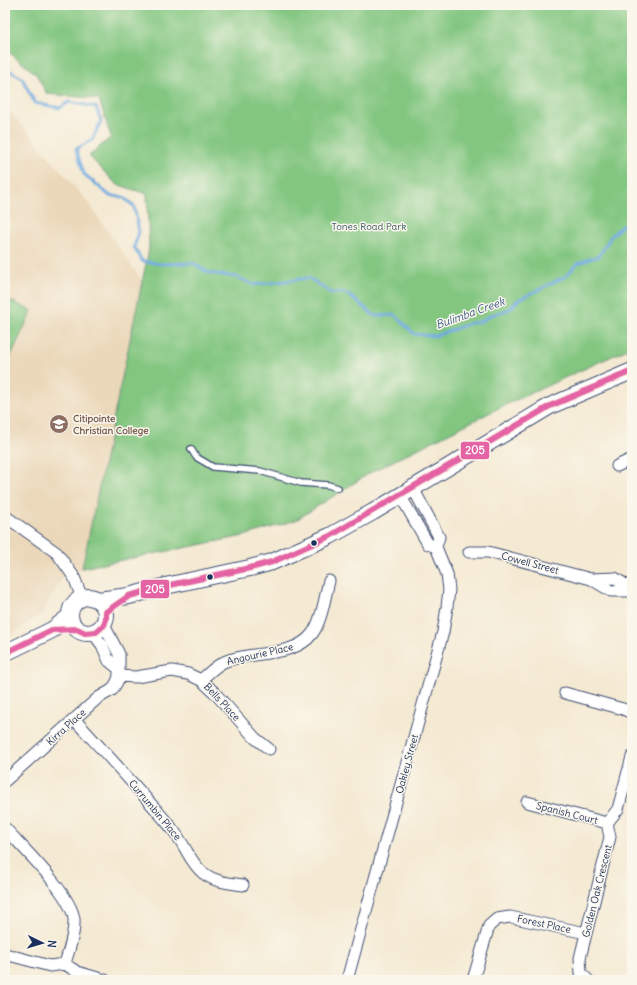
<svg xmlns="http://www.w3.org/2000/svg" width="637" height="985" font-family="Delius,sans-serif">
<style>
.built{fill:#ebd8ba}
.green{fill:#82c680;stroke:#4e7a6f}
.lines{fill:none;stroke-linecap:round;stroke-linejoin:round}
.stream{stroke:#6eaadf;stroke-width:3}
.lane-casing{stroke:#3c4b6f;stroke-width:8}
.street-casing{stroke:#3c4b6f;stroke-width:13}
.secondary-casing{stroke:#3c4b6f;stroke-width:18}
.lane{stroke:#fff;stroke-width:5.5}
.street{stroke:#fff;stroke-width:11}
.secondary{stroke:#fff;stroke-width:16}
.bus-1-casing{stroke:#fbf7ec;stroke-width:9}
.bus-1{stroke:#e463a4;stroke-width:6}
.bus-dot{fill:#1b2f5e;stroke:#fbf7ec;stroke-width:1.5}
.labels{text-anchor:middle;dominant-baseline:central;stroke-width:3;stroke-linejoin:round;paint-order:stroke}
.park-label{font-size:10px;fill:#3a5c68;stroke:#fbf7ec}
.education-label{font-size:10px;font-weight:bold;fill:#785e54;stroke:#fbf7ec;text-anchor:start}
.street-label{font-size:10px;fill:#1b2f5e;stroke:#fbf7ec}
.water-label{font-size:11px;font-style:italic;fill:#385a8b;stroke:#fbf7ec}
.line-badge{stroke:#fbf7ec;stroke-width:1.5}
.badge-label{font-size:11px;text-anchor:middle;font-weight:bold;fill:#fff}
</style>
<rect width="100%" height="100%" fill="#fbf7ec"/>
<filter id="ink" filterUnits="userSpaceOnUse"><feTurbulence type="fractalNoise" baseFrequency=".025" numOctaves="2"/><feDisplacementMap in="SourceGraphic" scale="8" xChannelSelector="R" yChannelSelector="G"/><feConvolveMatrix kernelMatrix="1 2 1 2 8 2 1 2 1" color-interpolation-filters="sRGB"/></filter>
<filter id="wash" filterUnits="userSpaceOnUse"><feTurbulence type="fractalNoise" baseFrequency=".012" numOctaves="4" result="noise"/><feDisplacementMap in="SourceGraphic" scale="16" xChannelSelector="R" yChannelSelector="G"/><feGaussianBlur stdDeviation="0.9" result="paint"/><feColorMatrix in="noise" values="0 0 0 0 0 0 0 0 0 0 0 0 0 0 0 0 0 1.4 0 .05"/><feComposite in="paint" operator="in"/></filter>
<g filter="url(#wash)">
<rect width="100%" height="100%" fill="#f4e9d2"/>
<path class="built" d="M5,106L87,201L142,281L82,568L62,578L42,613L5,639Z"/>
<path class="green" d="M5,5H632V347L503,406L373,471L296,520L244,536L82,568L149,249L147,194L116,184L89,156L111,137L99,99L47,94L36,74L5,49Z
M5,298L32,311L5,368Z"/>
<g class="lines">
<path class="stream" d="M5,68L22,78L35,103L60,108L69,102L96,107L101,121L92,140L76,149L84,174L110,196L123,197L134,206L139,232L134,247L142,261L161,264L193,263L209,273L237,277L254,285L309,278L331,293H346L375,316L395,315L414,334L435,336L471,323L480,322L491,315L510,309L518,300L566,276L578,263L599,256L611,236L624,224L632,225"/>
</g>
</g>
<g filter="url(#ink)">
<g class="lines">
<g class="lane-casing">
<path id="lane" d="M191,449L196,457L213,467L260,471L301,483L328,485L338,488"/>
</g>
<g class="street-casing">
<path id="street" d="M617,466L632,459
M400,495L428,544L436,547
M5,516L57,553L74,577L82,598
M469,552H488L591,579L611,591H632
M592,579L615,578L632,589
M93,633L102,645L109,661L119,669
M119,676L136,677L172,671L188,674L201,680L214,692L255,738L269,749
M201,680C209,673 216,665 226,661C251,651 294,658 312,634C322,621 325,596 329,581
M565,693L623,709L632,713
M74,719C106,754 139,789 170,826C173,830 177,835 180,840C188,852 192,864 203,873C215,882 228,883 243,885
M5,781L98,698L112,690L117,682L119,676V654L104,625
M527,802L607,823
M5,828C23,848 71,894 74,919C75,934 69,949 65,964
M5,954L50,966L65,964L77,972L105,980
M347,980L443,632L447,607L449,590L447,574L436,547L439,537L413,488
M473,980L489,926L497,919L510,917L586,933
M588,980L581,973L580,958L610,837L607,823L618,809L632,757"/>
</g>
<g class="secondary-casing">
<path id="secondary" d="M70 615a18 18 0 1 1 36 0a18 18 0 1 1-36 0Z
M98,600L129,596L170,585L250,568L272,562L330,536L373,512L550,406L632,371
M5,653L52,630L70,616"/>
</g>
<use href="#lane" class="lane"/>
<use href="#street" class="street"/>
<use href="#secondary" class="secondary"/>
<g class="bus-1-casing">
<path id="bus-1" d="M5,653L52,630L77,629L85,633L96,632L104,625L106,619V612L129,596L170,585L250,568L272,562L330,536L550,406L632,371"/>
</g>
<use href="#bus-1" class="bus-1"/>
</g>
</g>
<defs>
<g id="school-disc" transform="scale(1)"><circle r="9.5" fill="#8d6e63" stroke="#fbf7ec"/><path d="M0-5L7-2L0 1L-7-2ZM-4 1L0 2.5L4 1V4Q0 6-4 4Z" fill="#fff"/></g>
</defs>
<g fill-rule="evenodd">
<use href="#school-disc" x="59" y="424"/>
</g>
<g class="bus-dot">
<circle cx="314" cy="543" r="3.5"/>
<circle cx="210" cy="577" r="3.5"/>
</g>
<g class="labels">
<g class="park-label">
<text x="369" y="226">Tones Road Park</text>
</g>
<g class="education-label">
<text x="73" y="418">Citipointe<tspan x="73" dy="12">Christian College</tspan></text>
</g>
<g class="street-label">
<text transform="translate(530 563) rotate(15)">Cowell Street</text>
<text transform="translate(260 654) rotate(-13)">Angourie Place</text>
<text transform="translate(222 702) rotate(47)">Bells Place</text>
<text transform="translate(66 727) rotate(-42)">Kirra Place</text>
<text transform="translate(407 764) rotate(-75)">Oakley Street</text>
<text transform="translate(155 810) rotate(50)">Currumbin Place</text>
<text transform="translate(567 813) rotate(14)">Spanish Court</text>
<text transform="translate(597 891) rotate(-76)">Golden Oak Crescent</text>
<text transform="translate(544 924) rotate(12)">Forest Place</text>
</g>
<g class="water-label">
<text transform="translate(470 313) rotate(-20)">Bulimba Creek</text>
</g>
</g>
<g class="line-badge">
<rect x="460" y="441" width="30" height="19" rx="4" fill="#e463a4"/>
<rect x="140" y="579" width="30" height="20" rx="4" fill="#e463a4"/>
</g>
<g class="badge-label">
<text x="475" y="454">205</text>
<text x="155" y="593">205</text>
</g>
<rect width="637" height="985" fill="none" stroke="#fbf7ec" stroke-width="20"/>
<g transform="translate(42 943) rotate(95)" stroke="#fbf7ec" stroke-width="3" paint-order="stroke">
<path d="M0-3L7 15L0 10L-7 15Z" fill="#1b2f5e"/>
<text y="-6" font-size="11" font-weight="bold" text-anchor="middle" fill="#1b2f5e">N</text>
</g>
</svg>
